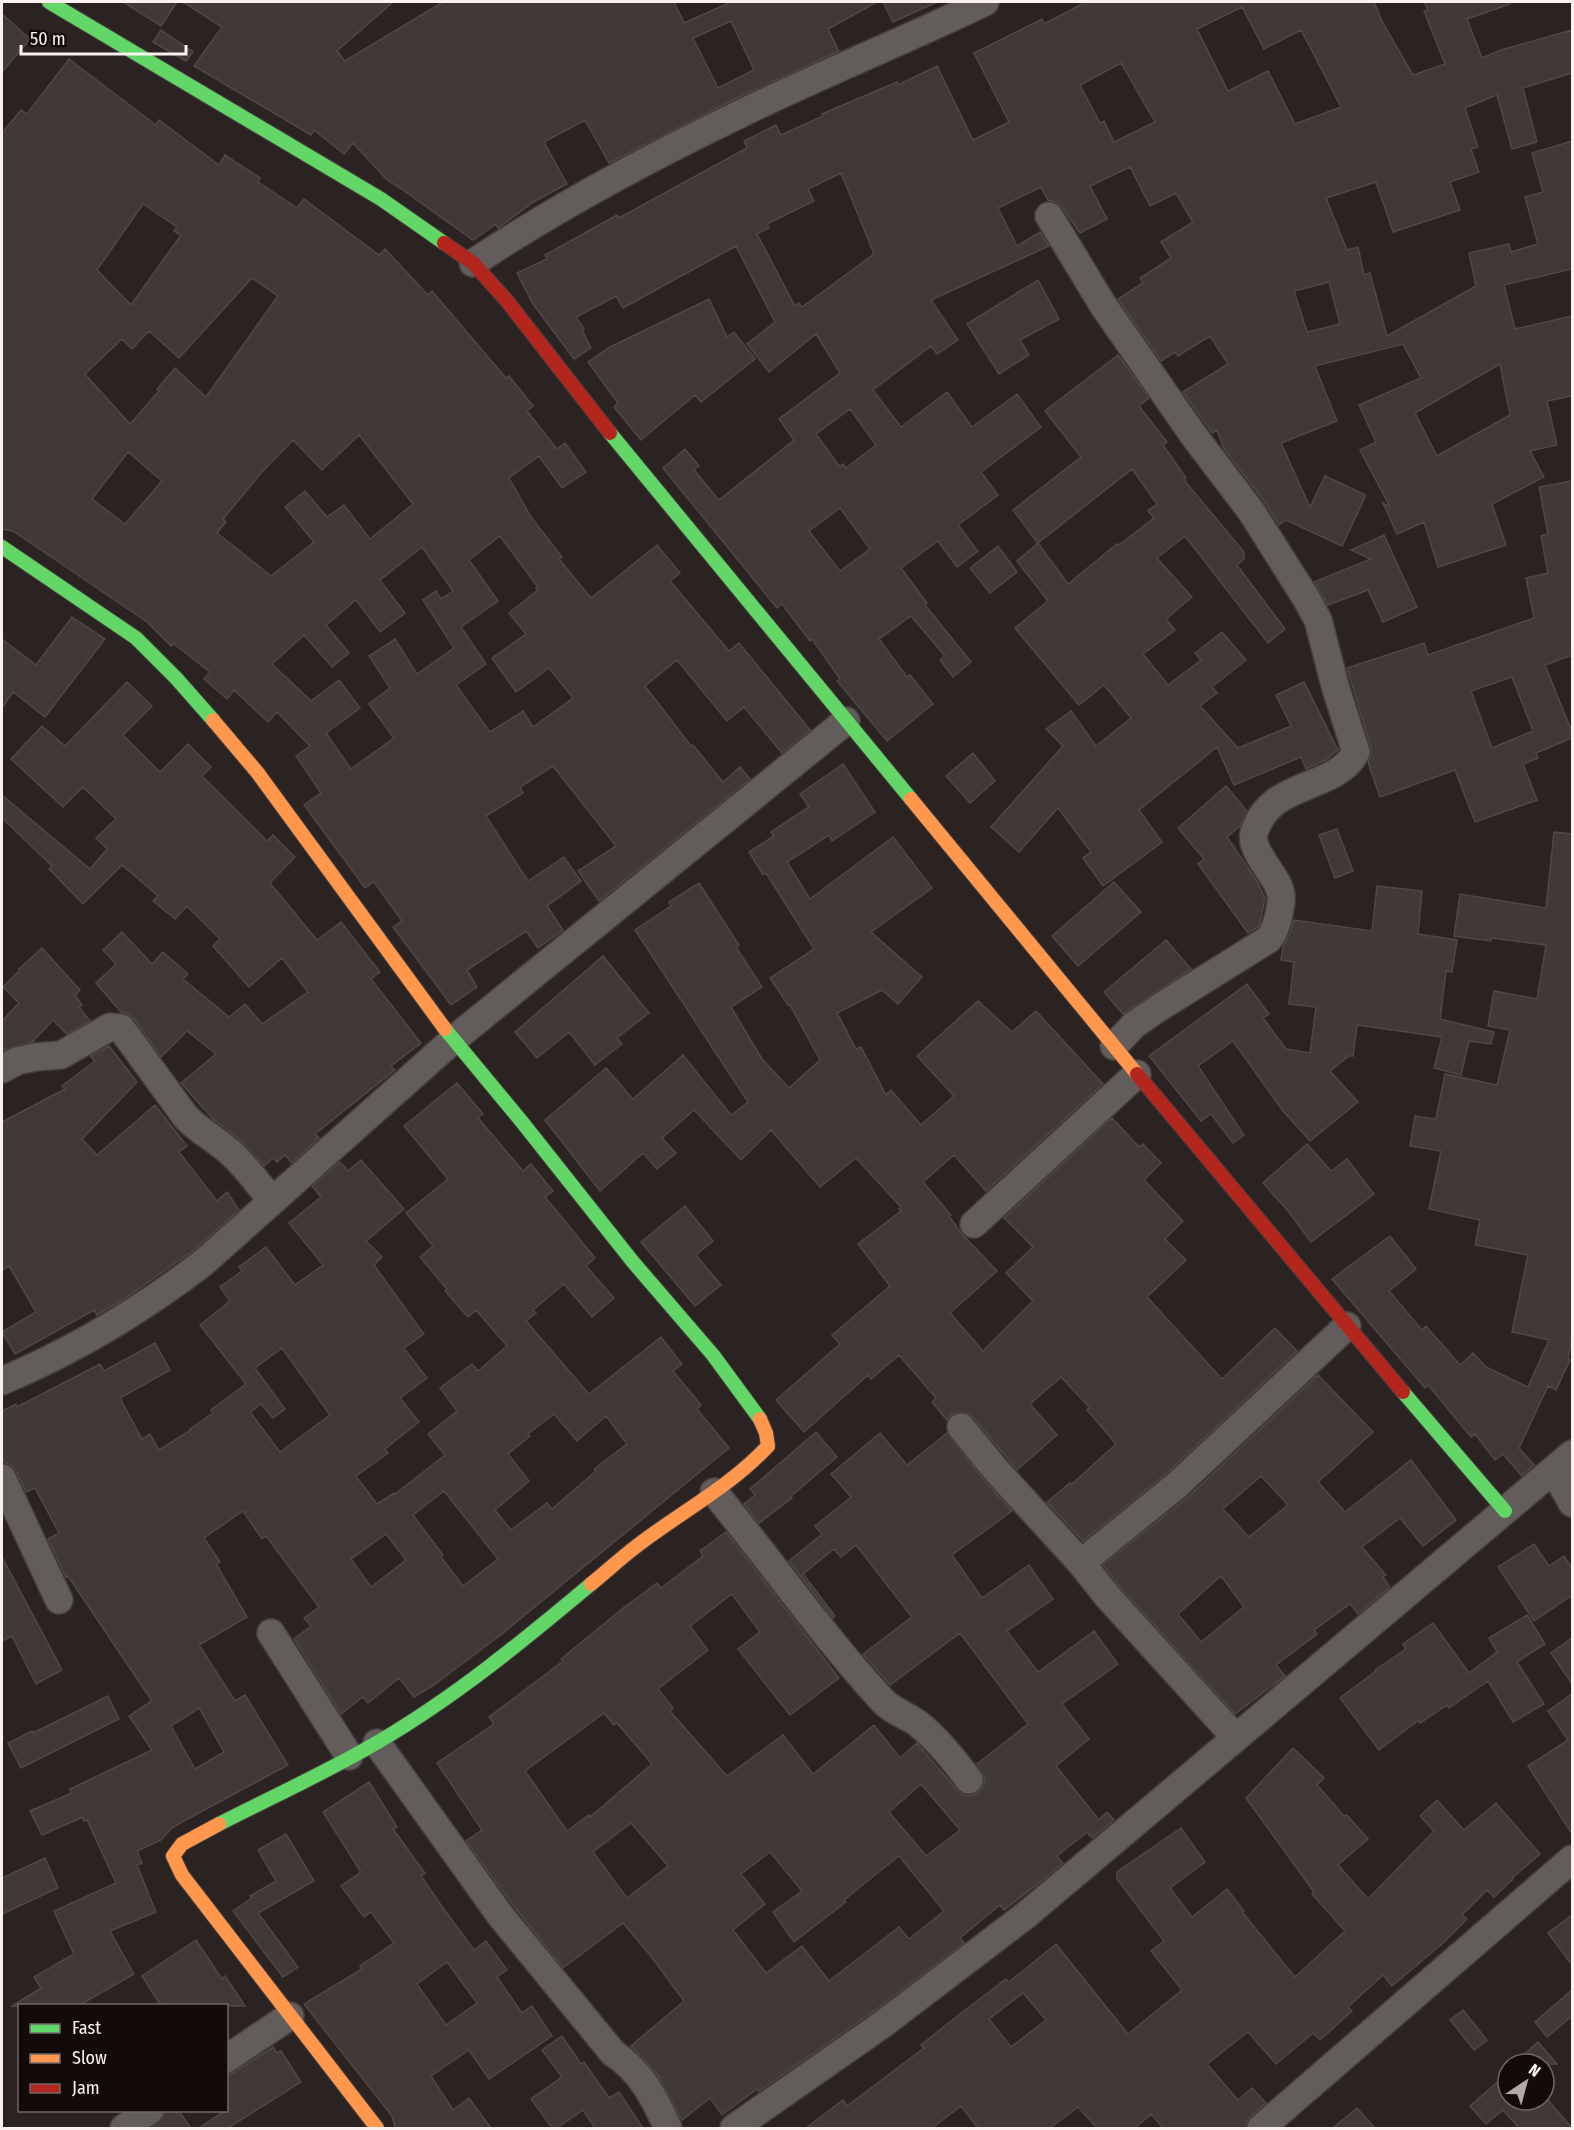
<svg xmlns="http://www.w3.org/2000/svg" width="1574" height="2130" font-family="'Fira Sans Condensed',sans-serif">
<style>
.building{fill:#403938;stroke:#4f4847;stroke-width:1.5;fill-rule:evenodd}
.lines{fill:none;stroke-linecap:round;stroke-linejoin:round}
.street-casing{stroke:#453e3d;stroke-width:30}
.fast-casing{stroke:#453e3d;stroke-width:16}
.slow-casing{stroke:#453e3d;stroke-width:16}
.jam-casing{stroke:#453e3d;stroke-width:16}
.street{stroke:#625c5b;stroke-width:27}
.fast{stroke:#63d668;stroke-width:14}
.slow{stroke:#ff974d;stroke-width:14}
.jam{stroke:#b3261e;stroke-width:14}
</style>
<rect width="100%" height="100%" fill="#2b2322"/>
<path class="building" d="M123,2H177L161,26Z
M183,2H393L337,51L345,61L443,2H674L684,23L731,2H877L828,29L839,51L731,101L609,163L585,120L544,142L567,184L535,201L498,228L496,224L473,240L400,188L387,180L353,143L344,154L314,130L311,135L194,66L222,27ZM731,21L754,70L718,88L693,38Z
M883,2H937L893,22Z
M1086,2H1374L1382,21L1413,75L1445,64L1424,11L1428,10L1424,2H1510V4L1467,19L1482,58L1501,50L1572,30V73L1523,88L1537,142L1512,149L1497,95L1465,108L1478,147L1471,149L1479,172L1450,182L1460,210L1393,232L1376,182L1326,198L1347,250L1358,247L1364,275L1370,273L1387,336L1476,286L1469,253L1509,244L1511,252L1538,244L1525,197L1543,192L1532,153L1572,141V269L1504,285L1515,329L1572,316V396L1547,401L1557,445L1530,451L1544,477L1492,504L1506,545L1438,567L1424,522L1397,534L1383,503L1390,507L1360,450L1376,442L1359,405L1421,378L1403,344L1315,366L1337,421L1281,443L1310,507L1325,476L1366,495L1342,546L1286,520L1279,525L1264,501L1224,449L1217,430L1212,433L1183,392L1228,364L1210,336L1178,356L1175,352L1161,361L1118,299L1143,283L1140,278L1171,258L1161,242L1193,222L1176,193L1150,206L1130,167L1090,186L1107,219L1080,233L1062,207L1056,202L1048,200L1041,187L998,208L1017,246L1040,232L1049,246L931,300L958,340L937,354L931,346L873,390L901,427L947,392L972,427L1017,394L1041,427L981,472L998,495L958,525L978,551L957,567L938,541L901,568L927,603L925,605L971,662L953,677L940,660L945,656L911,616L879,639L907,677L910,675L933,704L887,741L837,681L840,679L812,639L810,641L782,604L777,608L663,468L685,449L699,466L694,470L719,500L794,440L779,419L840,373L816,334L769,372L747,344L775,322L736,246L623,308L616,296L576,317L584,329L582,330L591,348L574,359L533,304L517,273L547,259L545,255L583,234L617,215L619,218L747,148L744,141L776,125L781,135L823,116L822,114L897,82L898,85L937,66L973,140L1009,122L974,53L1042,19L1044,24ZM1242,7L1264,49L1301,30L1341,107L1295,124L1268,71L1228,91L1197,29ZM1121,63L1155,122L1114,142L1104,121L1100,123L1080,85ZM841,173L874,254L802,307L799,303L795,306L757,234L769,228L767,224L814,201L808,189ZM1329,282L1340,324L1307,332L1294,291ZM1500,364L1510,415L1437,456L1415,413ZM850,409L876,445L846,468L843,464L840,467L816,434ZM840,508L870,549L840,571L809,531Z
M2,14L30,39L2,72Z
M161,30L193,52L186,61L153,42Z
M69,59L156,125L159,120L219,165L225,155L260,178L258,182L297,208L304,199L379,255L385,249L428,295L432,291L506,378L509,376L533,406L527,411L557,449L565,443L586,472L562,488L539,456L509,478L531,517L562,557L559,559L591,598L657,545L680,573L670,581L729,651L739,643L810,730L782,753L744,707L727,721L677,660L645,686L691,746L693,745L723,782L740,767L750,779L599,901L578,871L616,846L553,766L520,787L523,793L486,816L528,881L564,857L581,881L547,906L563,930L538,948L526,931L467,970L477,987L451,1005L393,927L402,921L374,882L365,888L304,805L321,793L296,756L310,746L277,712L268,722L234,690L227,699L204,679L210,672L174,644L171,646L147,622L13,531L2,529V133L21,110L27,114ZM143,204L177,227L174,231L181,235L131,305L97,270ZM252,278L278,296L206,397L175,368L157,389L159,391L130,424L85,374L122,339L132,349L149,331L179,358ZM359,435L413,504L370,539L344,505L327,517L305,491L285,507L314,542L271,576L217,533L226,522L223,519L261,473L293,440L322,470ZM128,452L162,481L125,524L92,499ZM500,536L537,586L536,588L538,590L509,613L526,634L492,658L516,692L549,668L573,698L533,727L523,711L490,732L456,685L486,664L461,627L498,601L469,560ZM422,547L453,591L441,599L436,591L423,600L454,648L417,674L395,639L369,656L390,688L369,704L394,738L351,769L326,733L360,708L339,680L311,701L272,664L304,635L332,667L349,653L326,625L356,600L380,632L405,613L380,580Z
M1038,280L1059,319L1020,340L1029,355L999,374L967,324Z
M709,299L727,337L734,332L755,359L701,402L695,395L641,440L614,407L618,403L588,362L610,347Z
M1118,355L1149,398L1139,406L1167,442L1163,445L1186,478L1184,480L1244,552V559L1237,565L1285,629L1268,643L1185,536L1157,558L1192,597L1166,619L1175,630L1143,654L1168,685L1201,660L1195,653L1222,632L1246,660L1212,687L1217,693L1200,706L1238,748L1291,726L1276,695L1304,682L1338,750L1325,760L1306,769L1301,757L1234,785L1217,747L1139,810L1162,842L1103,886L1083,858L1091,852L1058,808L1019,852L991,827L1063,746L1046,729L1071,711L1096,746L1131,718L1104,685L1079,705L1015,628L1048,601L1017,561L1038,543L1013,510L1081,457L1045,411ZM1132,469L1157,504L1148,511L1154,518L1119,545L1117,544L1068,584L1038,543Z
M1572,481V655L1545,665L1572,732V738L1536,753L1538,758L1523,764L1537,800L1475,822L1455,770L1380,797L1368,762L1371,755V747L1347,668L1424,643L1428,655L1534,618L1526,578L1548,573L1541,536L1548,534L1539,487ZM1512,677L1533,731L1492,748L1471,691Z
M1384,535L1417,607L1383,622L1368,590L1328,605L1314,582L1371,559L1351,550Z
M998,546L1017,572L990,593L970,568Z
M72,617L105,639L45,717L13,692L2,708V639L36,665Z
M127,682L152,706L123,735L160,772L188,744L211,767L202,776L267,841L273,835L295,857L270,883L317,940L341,922L380,972L371,979L421,1043L391,1066L395,1070L315,1134L319,1138L292,1163L285,1155L277,1162L273,1158L264,1166L237,1137L213,1119L181,1083L216,1054L187,1031L161,1057L134,1019L128,1014L121,1012L96,983L116,964L103,950L122,932L152,964L163,952L188,974L183,979L229,1017L245,1004L262,1024L308,992L282,958L249,987L213,946L220,939L187,906L175,919L153,901L158,896L122,865L83,904L49,869L52,866L2,818V795L90,869L107,849L96,838L116,819L83,787L63,807L11,759L42,726L65,746Z
M973,753L995,781L970,803L946,776Z
M843,764L875,812L832,841L829,835L787,862L810,899L893,837L932,888L871,932L922,977L898,1004L882,990L837,1013L856,1049L861,1047L886,1095L891,1090L921,1125L954,1096L917,1056L978,1001L1012,1032L1036,1011L1103,1084L986,1191L954,1155L923,1182L951,1215L949,1216L962,1234L997,1271L950,1313L983,1351L1033,1301L1006,1273L1033,1247L1004,1218L1112,1118L1139,1147L1143,1144L1161,1163L1144,1180L1183,1221L1165,1239L1186,1260L1147,1297L1222,1379L1275,1328L1297,1351L1167,1473L1083,1541L1047,1502L1070,1483L1071,1485L1116,1444L1087,1410L1090,1408L1061,1377L1030,1404L1057,1435L1017,1470L973,1417L967,1413L958,1412L952,1414L947,1420L932,1402L936,1398L899,1355L871,1379L868,1375L804,1432L776,1400L840,1344L832,1335L890,1286L858,1244L901,1211L899,1209L901,1207L856,1158L820,1187L771,1130L741,1160L694,1110L662,1138L676,1153L657,1169L643,1153L600,1191L545,1120L606,1068L633,1099L683,1055L731,1115L748,1102L635,930L671,906L669,902L699,883L739,945L736,947L762,987L731,1007L762,1059L789,1088L820,1060L790,1005H788L770,978L814,949L766,873L763,875L749,852L774,836L771,832L809,807L800,794Z
M1226,786L1247,811L1240,826L1227,837L1257,881L1265,898L1260,924L1258,927L1248,933L1198,864L1204,859L1178,828Z
M1337,829L1353,871L1335,878L1319,835Z
M1554,832L1572,834V1337L1568,1359L1570,1360L1556,1390L1548,1386L1519,1448L1534,1465L1522,1476L1503,1454L1495,1460L1475,1434L1471,1437L1428,1385L1425,1388L1332,1279L1390,1236L1416,1269L1389,1291L1422,1330L1426,1326L1460,1365L1473,1353L1486,1367L1528,1387L1549,1340L1512,1332L1528,1255L1475,1245L1480,1220L1429,1209L1441,1151L1410,1146L1415,1116L1436,1119L1445,1074L1497,1085L1510,1030L1488,1026L1494,991L1537,999L1546,945L1491,938V941L1454,936L1460,894L1546,908Z
M1114,882L1141,912L1078,966L1052,936Z
M1377,886L1422,891L1418,934L1457,940L1452,972L1446,971L1440,1019L1494,1032L1491,1044L1469,1041L1461,1075L1434,1068L1442,1037L1357,1025L1353,1056H1349L1330,1071L1358,1102L1310,1141L1283,1111L1233,1041L1198,1066L1244,1135L1233,1143L1211,1114L1201,1121L1149,1056L1247,984L1269,1014L1263,1018L1286,1049L1310,1053L1316,1007L1289,1004L1294,962L1281,960L1283,947L1290,933L1294,920L1372,931Z
M1166,940L1191,969L1123,1014L1104,992Z
M42,948L80,990L75,995L82,1005L79,1007L90,1021L67,1034L53,1020L32,1042L4,1050L2,1047V1021L19,1003L3,987L20,970L19,969Z
M603,956L649,1013L617,1038L622,1044L595,1065L569,1032L537,1058L515,1032Z
M109,1046L137,1082L82,1139L97,1155L155,1105L187,1146L179,1152L217,1201L227,1192L239,1210L194,1250L124,1299L97,1315L94,1310L15,1354L2,1332L36,1312L9,1266L2,1270V1122L65,1089L62,1086L95,1061L90,1056Z
M457,1083L483,1114L478,1118L523,1171L531,1164L553,1191L545,1197L595,1258L586,1266L614,1298L592,1317L564,1284L533,1310L536,1313L526,1321L589,1394L661,1337L682,1364L673,1371L701,1405L697,1409L729,1448L498,1637L434,1685L414,1697L399,1678L368,1703L363,1697L341,1714L294,1639L311,1626L304,1618L319,1607L266,1536L262,1539L243,1511L204,1538L220,1562L216,1564L247,1617L199,1645L235,1701L245,1695L288,1765L182,1822L172,1828L161,1840L137,1851L142,1863L137,1865L156,1912L110,1931L134,1974L78,2006H12L41,1988L34,1977L74,1954L54,1911L116,1883L87,1820L84,1821L83,1817L42,1835L30,1811L72,1793L70,1789L152,1750L129,1716L152,1701L68,1576L66,1577L48,1539L59,1533L35,1488L26,1492L16,1471L11,1465L5,1463L2,1456V1411L16,1404L17,1407L100,1364L104,1371L155,1343L170,1370L120,1398L142,1439L150,1434L159,1450L191,1430L190,1429L213,1413L211,1410L246,1384L200,1325L230,1301L220,1287L242,1271L239,1267L266,1247L295,1285L323,1265L289,1223L321,1197L312,1186L340,1162L348,1171L361,1160L404,1209L366,1241L382,1257L374,1265L424,1334L404,1348L427,1378L400,1398L419,1422L385,1449L388,1453L356,1476L377,1504L394,1493L395,1494L445,1455L428,1434L457,1411L440,1388L472,1364L478,1371L507,1346L476,1310L468,1317L445,1291L447,1289L420,1257L433,1246L406,1213L448,1179L404,1126ZM282,1348L330,1415L280,1452L250,1412L261,1404L273,1418L285,1409L255,1368ZM554,1414L577,1441L606,1416L627,1444L594,1469L596,1471L552,1509L547,1503L511,1530L495,1510L529,1481L508,1454L530,1436L528,1434ZM444,1491L498,1559L463,1586L441,1557L443,1555L413,1515ZM386,1534L406,1560L371,1587L351,1559ZM199,1708L224,1752L195,1769L171,1726Z
M1307,1144L1331,1171L1347,1159L1374,1194L1311,1242L1288,1211L1263,1183Z
M685,1206L713,1241L696,1255L721,1285L695,1306L641,1242Z
M1318,1375L1373,1432L1318,1482L1345,1512L1411,1460L1456,1520L1423,1546L1400,1518L1362,1547L1386,1575L1383,1577L1390,1587L1358,1614L1350,1604L1314,1630L1317,1634L1276,1665L1285,1676L1235,1714L1120,1587L1103,1565L1188,1497ZM1261,1476L1288,1505L1249,1537L1223,1509ZM1221,1576L1244,1607L1201,1642L1178,1614Z
M816,1432L837,1457L790,1497L792,1498L759,1523L744,1504L755,1495L750,1489Z
M880,1433L907,1465L947,1433L983,1479L1012,1511L952,1555L982,1598L1029,1565L1053,1599L1007,1631L1038,1672L1094,1631L1118,1664L1062,1704L1089,1739L1056,1766L1099,1820L1107,1812L1114,1820L1092,1838L1087,1832L1057,1856L1063,1863L1039,1883L1004,1910L1000,1905L960,1938L964,1943L874,2011L759,2091L757,2089L722,2115L710,2098L682,2120L659,2077L643,2058L631,2046L684,2001L650,1955L623,1923L563,1968L513,1905L466,1841L482,1830L437,1763L494,1724L489,1717L563,1661L561,1659L622,1609L657,1583L661,1588L703,1556L700,1551L726,1532L839,1678L790,1715L738,1649L760,1632L732,1594L690,1626L708,1650L658,1689L673,1708L670,1711L727,1776L783,1735L813,1774L874,1725L900,1758L917,1743L957,1790L963,1795L971,1796L978,1793L983,1787L985,1779L977,1764L1028,1724L960,1633L890,1685L863,1654L912,1617L856,1545L841,1557L834,1549L803,1574L835,1616L833,1618L789,1561L822,1534L815,1526L851,1497L831,1474ZM604,1713L614,1725L617,1723L652,1764L590,1817L589,1815L567,1831L525,1771ZM921,1784L960,1830L926,1856L889,1812ZM631,1823L668,1866L627,1898L593,1852ZM770,1852L802,1891L773,1912L794,1942L846,1902L844,1900L870,1879L899,1856L944,1911L909,1939L899,1927L829,1981L802,1946L766,1973L733,1930L765,1904L741,1874Z
M1534,1544L1549,1566L1564,1556L1572,1568V1595L1534,1621L1498,1567Z
M2,1557L62,1670L36,1684L12,1636L2,1641Z
M1527,1615L1545,1644L1517,1662L1544,1704L1513,1722L1488,1681L1449,1708L1447,1705L1420,1723L1419,1720L1379,1750L1340,1698L1376,1671L1375,1670L1406,1649L1403,1644L1433,1623L1469,1673L1497,1652L1489,1638Z
M1572,1638V1684L1551,1653Z
M1572,1694V1834L1528,1766L1568,1740L1548,1711Z
M108,1696L119,1719L21,1768L8,1743L32,1731L33,1733Z
M1293,1748L1324,1778L1317,1785L1344,1816L1347,1815L1368,1839L1338,1865L1368,1899L1434,1831L1420,1816L1437,1800L1464,1830L1496,1803L1540,1854L1512,1878L1513,1879L1494,1897L1487,1890L1462,1915L1467,1919L1443,1943L1392,1986L1383,1975L1348,2007L1352,2011L1320,2040L1313,2033L1276,2064L1248,2032L1207,2064L1238,2100L1252,2088L1266,2103L1250,2117L1246,2122V2128H1163L1151,2114L1135,2128H1097L1078,2107L1050,2128H978L961,2106L932,2128H806L843,2100L847,2106L924,2048L921,2045L956,2017L1006,1979L1009,1982L1056,1944L1128,2034L1182,1990L1151,1951L1164,1941L1117,1879V1872L1181,1828L1205,1862L1170,1888L1192,1917L1227,1889L1244,1911L1242,1912L1295,1977L1345,1931L1312,1894L1314,1892L1246,1798ZM1023,1993L1046,2020L1011,2047L989,2019Z
M369,1782L397,1827L393,1829L425,1873L421,1876L443,1908L474,1950L486,1941L507,1970L497,1977L522,2013L532,2006L552,2036L489,2079L469,2050L431,2076L453,2110L469,2098L491,2128H395L392,2116L304,2004L362,1969L360,1966L394,1943L371,1912L364,1917L341,1886L361,1872L323,1812ZM447,1962L477,2003L446,2025L417,1984Z
M286,1834L314,1881L258,1913L298,1967L283,1977L233,1911L252,1898L250,1896L276,1881L258,1850Z
M45,1858L58,1888L2,1914V1878Z
M1572,1915V1965L1548,1933Z
M196,1940L222,1979L225,1976L245,2006H161L142,1976Z
M1572,1990V2016L1547,2037L1535,2022Z
M1463,2010L1487,2040L1474,2050L1450,2020Z
M562,2036L581,2064L584,2062L609,2098L619,2092L643,2128H595L583,2110L557,2128H552L531,2099L562,2077L542,2050Z
M1538,2042L1557,2064H1514Z
M273,2047L277,2053L281,2051L301,2082L228,2128H199L226,2110V2075L235,2072Z
M1508,2073V2100H1548L1572,2128H1519L1503,2110L1486,2124L1470,2106Z
M1357,2108L1375,2128H1333Z
M165,2110H178L191,2128H151L164,2117Z"/>
<g class="lines">
<g class="street-casing">
<path id="street" d="M1049,216L1103,305L1194,436L1251,511L1306,598L1318,620L1336,689L1356,752C1335,792 1270,779 1254,833C1249,852 1279,876 1281,895C1282,901 1280,908 1279,914C1277,924 1275,931 1269,939L1157,1009L1134,1025L1114,1046
M473,263C557,207 647,159 738,115C819,75 904,41 985,2
M2,1069L17,1061L35,1057L61,1055L110,1027L121,1028L185,1116C199,1132 218,1140 232,1154C247,1168 259,1185 272,1200
M974,1224L1137,1074
M2,1381C73,1351 143,1309 204,1262L453,1040L846,721
M961,1427L995,1469L1081,1563L1108,1597L1236,1738
M1554,1471L1572,1503
M2,1478L59,1600
M714,1492C771,1561 822,1635 883,1701C894,1713 910,1716 921,1726C940,1742 955,1761 969,1780
M1081,1563L1177,1485L1347,1326
M271,1633L349,1756
M377,1743L500,1915L613,2053C641,2071 655,2099 668,2128
M226,2059L290,2016
M124,2128L150,2110
M734,2128L883,2024L1026,1915L1572,1454
M1261,2128L1572,1859"/>
</g>
<g class="fast-casing">
<path id="fast" d="M49,2L381,199L444,243
M610,433L911,799
M2,547L136,638L176,678L213,720
M445,1029L522,1122L633,1262L713,1355L760,1419
M1403,1392L1505,1511
M219,1824C272,1797 327,1772 378,1742C455,1697 523,1641 591,1584"/>
</g>
<g class="slow-casing">
<path id="slow" d="M213,720L257,772L445,1029
M911,799L1137,1074
M591,1584C607,1571 622,1557 638,1545C681,1512 731,1486 768,1446L766,1433L760,1419
M219,1824L182,1844L173,1856L182,1875L377,2128"/>
</g>
<g class="jam-casing">
<path id="jam" d="M444,243L473,263L507,301L610,433
M1137,1074L1403,1392"/>
</g>
<use href="#street" class="street"/>
<use href="#fast" class="fast"/>
<use href="#slow" class="slow"/>
<use href="#jam" class="jam"/>
</g>
<rect width="1574" height="2130" fill="none" stroke="#fcf1ef" stroke-width="6"/>
<rect x="18" y="2004" width="210" height="108" fill="#120b0a" stroke="#706766" stroke-width="1.5"/>
<rect x="30" y="2024" width="30" height="9" fill="#63d668" stroke="#706766" stroke-width="1.5"/>
<text x="72" y="2034" font-size="18" fill="#fcf1ef">Fast</text>
<rect x="30" y="2054" width="30" height="9" fill="#ff974d" stroke="#706766" stroke-width="1.5"/>
<text x="72" y="2064" font-size="18" fill="#fcf1ef">Slow</text>
<rect x="30" y="2084" width="30" height="9" fill="#b3261e" stroke="#706766" stroke-width="1.5"/>
<text x="72" y="2094" font-size="18" fill="#fcf1ef">Jam</text>
<g transform="translate(1526 2082) rotate(36)"><circle r="28" fill="#120b0a" stroke="#706766" stroke-width="1.5"/>
<path d="M0-4.5L10 22L0 15L-10 22Z" fill="#b3a9a7"/>
<text y="-9" font-size="16" font-weight="bold" text-anchor="middle" fill="#fcf1ef">N</text>
</g>
<path d="M21 45v9h165v-9" fill="none" stroke="#fcf1ef" stroke-width="3"/>
<text x="30" y="45" font-size="18" fill="#fcf1ef" stroke="#120b0a" stroke-width="4.5" paint-order="stroke">50 m</text>
</svg>
